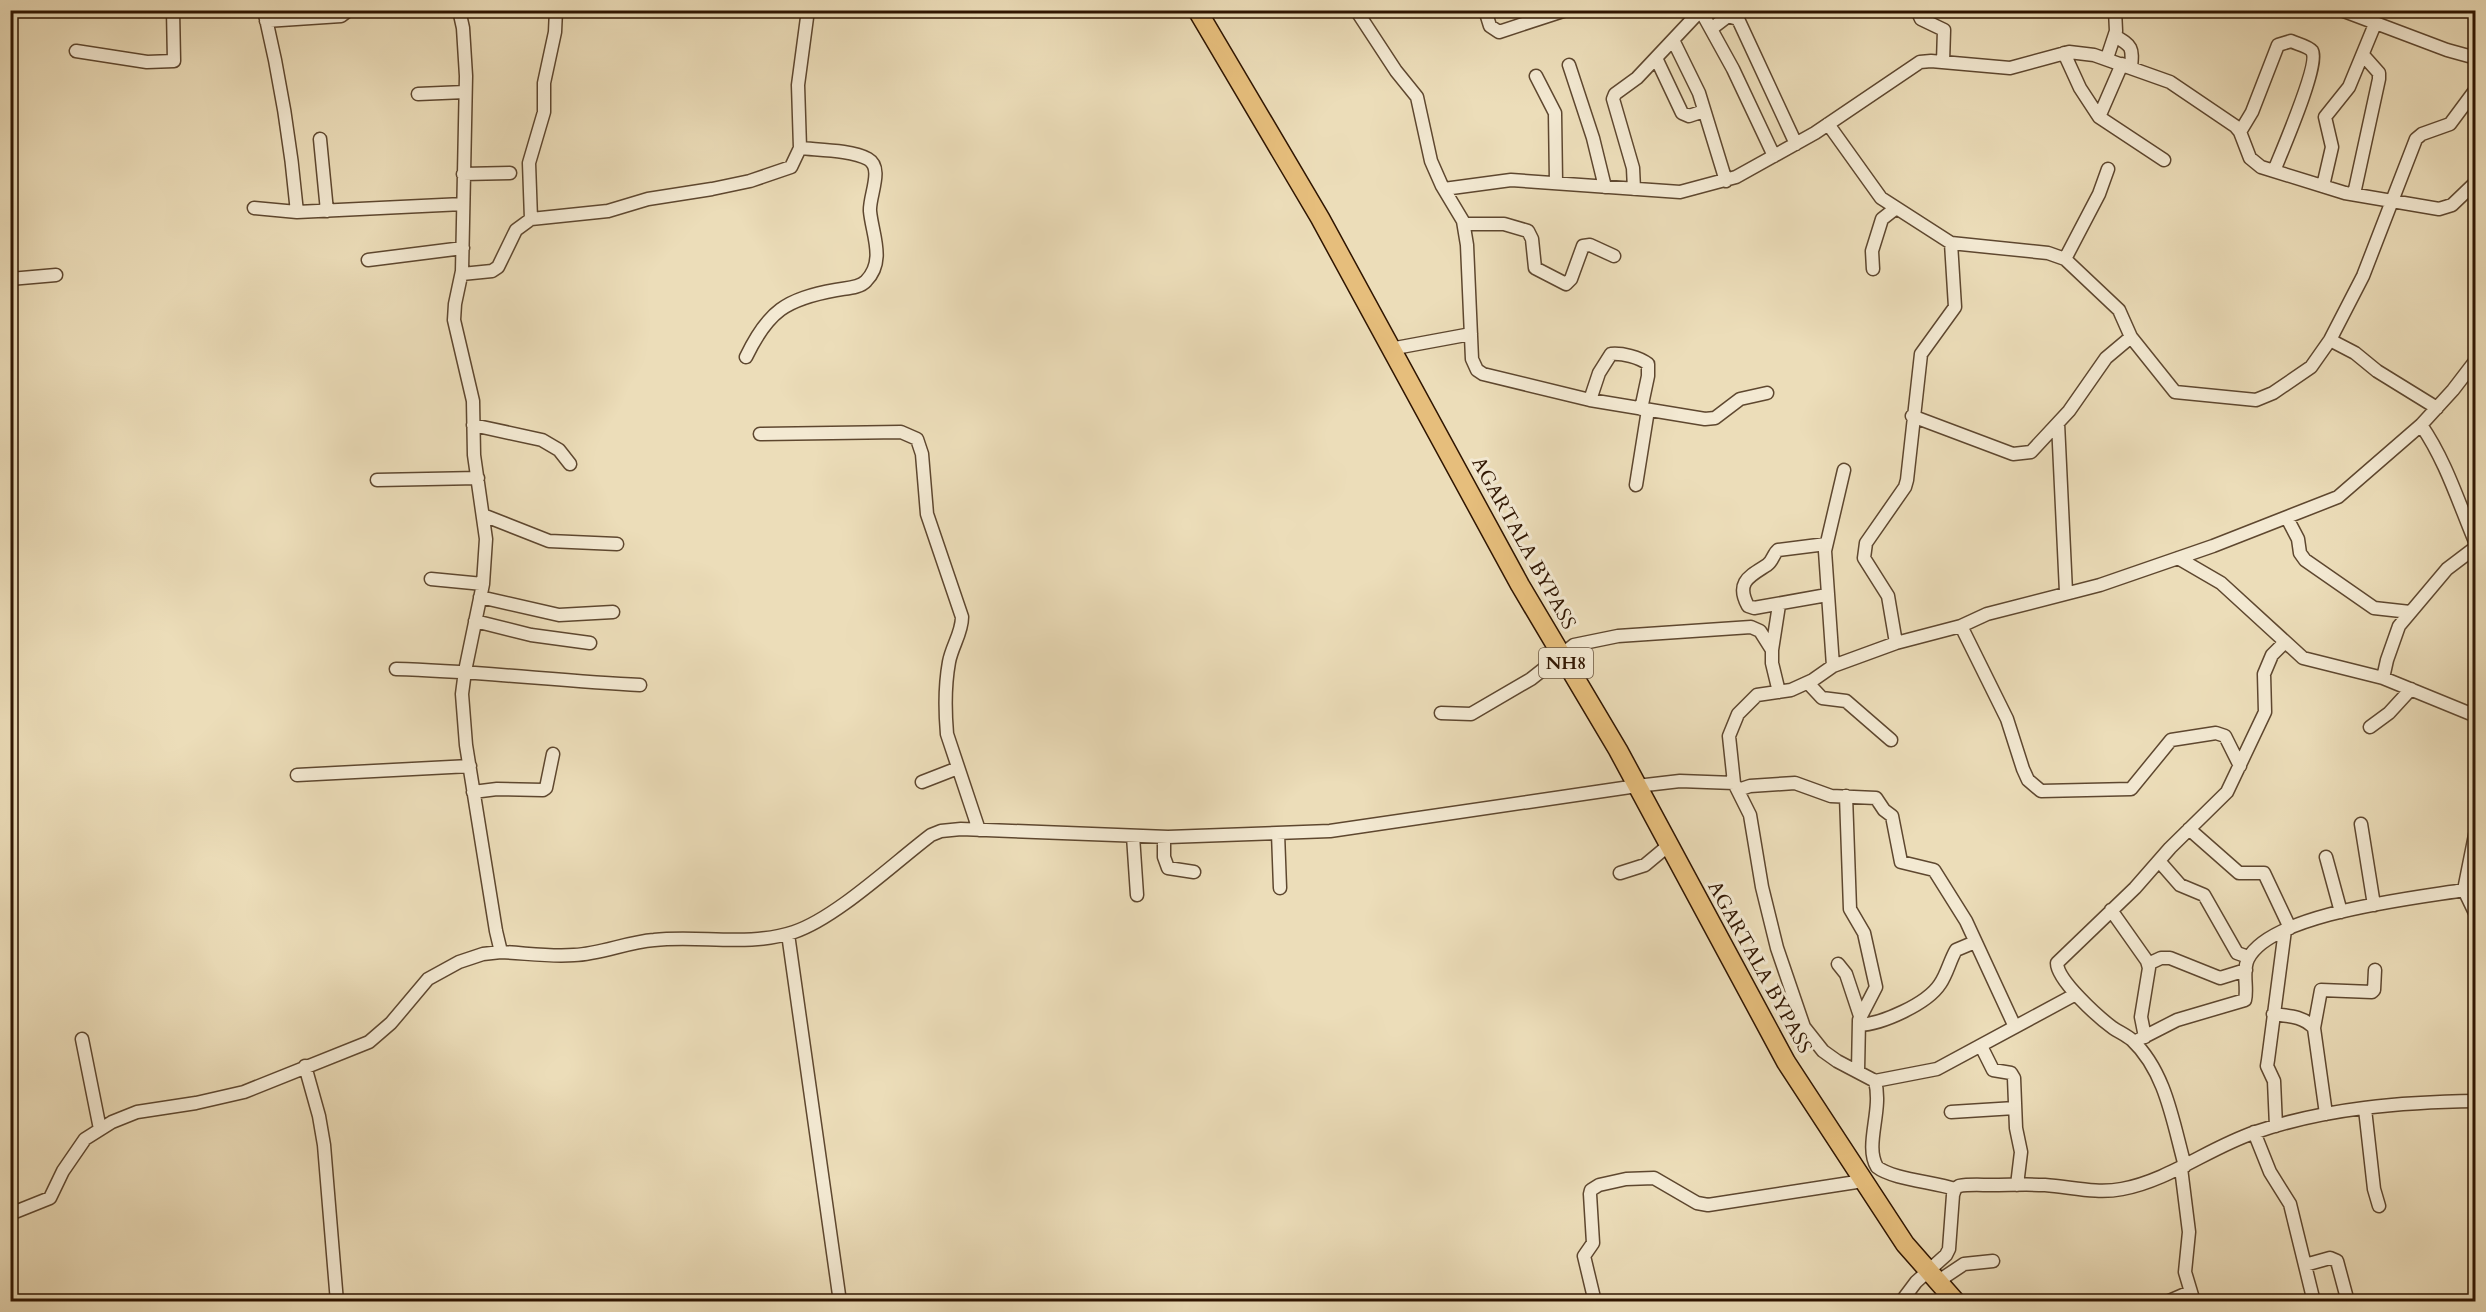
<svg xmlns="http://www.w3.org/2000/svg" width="2486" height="1312" font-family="Cardo,serif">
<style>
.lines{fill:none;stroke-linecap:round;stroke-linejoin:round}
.minor-casing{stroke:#5e472f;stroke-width:15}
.highway-casing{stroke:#2f1501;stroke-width:21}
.minor{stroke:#f3e9d2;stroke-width:12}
.highway{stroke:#e6be7c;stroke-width:18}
.labels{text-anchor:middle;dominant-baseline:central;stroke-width:6;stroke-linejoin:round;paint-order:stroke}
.shield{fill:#f3e9d2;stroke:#6a5540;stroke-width:1.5}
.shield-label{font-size:18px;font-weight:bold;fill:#2f1501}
.street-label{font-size:20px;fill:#2f1501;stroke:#f3e9d2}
</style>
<rect width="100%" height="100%" fill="#ecddb9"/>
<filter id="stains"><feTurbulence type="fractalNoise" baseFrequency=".00333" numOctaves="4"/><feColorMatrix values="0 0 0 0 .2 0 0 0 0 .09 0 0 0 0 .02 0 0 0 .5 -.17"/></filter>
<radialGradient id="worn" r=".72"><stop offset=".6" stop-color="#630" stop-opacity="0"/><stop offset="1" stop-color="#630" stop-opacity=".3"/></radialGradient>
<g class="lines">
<g class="minor-casing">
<path id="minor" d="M264,10C280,77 291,144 297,212
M1356,10L1396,71L1417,97L1431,161L1442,186L1463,221L1467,245L1472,359L1477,370L1483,374L1590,400L1705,419L1715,418L1740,399L1767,393
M1485,10L1490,26L1499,32L1566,10
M1917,10L1921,19L1944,30L1943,62
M2341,10L2447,50L2476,58
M1701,11L1733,69L1774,156
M266,21L341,16L349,10
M1711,29L1728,16L1738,19L1796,144
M2115,36C2132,46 2133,47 2131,68
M1673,40L1699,93L1726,181
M76,51L147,62L174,61L173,10
M2064,53L2080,88L2099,117L2164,160
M1656,58L1682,113L1689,116L1704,111
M2107,58L2116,31L2115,10
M1569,65L1593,138L1605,187
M1536,76L1555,113L1556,182
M418,94L465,92
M2099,117L2122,64
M1828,124L1881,198L1951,243L2048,253L2065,259L2119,310L2131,337L2175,392L2256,400L2273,393L2311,367L2330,340L2363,276L2416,139L2422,134L2450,124L2476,89
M2240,132L2252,112L2278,45L2291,41C2297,44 2308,46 2312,51C2320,64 2281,153 2274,171
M320,139L327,211
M463,174L510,173
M2323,186L2332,147L2325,117L2349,87L2375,24
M1444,189L1511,180L1680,192L1736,177L1815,133L1920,62L1931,61L2010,68L2069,52L2094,55L2170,82L2235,126L2240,132L2250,158L2261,167L2345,193L2439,209L2452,205L2476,182
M1634,189L1633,168L1613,99L1615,94L1637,78L1701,10
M2354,194L2379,79V73L2363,55
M254,208L297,212L463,204
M531,219L529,163L544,112V83L555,32L556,10
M1464,224H1504L1528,231L1532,239L1535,268L1566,284L1571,279L1583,246L1590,245L1614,256
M2065,259L2099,194L2108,169
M368,260L463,248
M1873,269L1872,251L1882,219L1896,208
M462,274L492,271L498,267L516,230L531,219L608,211L648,199L712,189L750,181L791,167L800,148L798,85L808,10
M10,279L56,275
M2330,340L2355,353L2377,371L2437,408
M1390,349L1471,334
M746,357C768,311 786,299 836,290C846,288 860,288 866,281C886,261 872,234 870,211C869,196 884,168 868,159C852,150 818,150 800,148
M1590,400L1599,373L1611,354C1622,353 1639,357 1648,364V376L1641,409
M1912,416L2013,454L2031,452L2069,411L2106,358L2131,337
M2058,423L2066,592
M473,425L542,440L559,450L570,464
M2421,425C2446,461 2459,504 2476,544
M760,434L901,432L917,439L922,454L927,514L962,617C962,633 952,646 949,662C945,684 945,711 947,734L979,830
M377,480L478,478
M1636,485L1648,410
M483,515L549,541L617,544
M2287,518L2298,539L2300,553L2305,560L2374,608L2410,612
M1826,544L1778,550C1773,554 1773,561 1767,565C1750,576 1735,582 1748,606L1754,608L1827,595
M2178,558L2221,583L2303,658L2383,678L2476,716
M431,579L483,584
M480,597L559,615L613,612
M1779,605L1772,650V663L1779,692
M475,621L531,635L590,643
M1961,626L2007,719L2023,769L2028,780L2041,791L2131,789L2171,740L2216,733L2225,736L2240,766
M1896,643L1888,596L1864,558L1866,543L1905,487L1907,480L1921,354L1955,307L1951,243
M1833,666L1825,551L1844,470
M396,669C478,671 558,681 640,685
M2383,678L2387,660L2399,626L2447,569L2476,547
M1808,683L1822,698L1846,701L1891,740
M1441,713L1471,714L1531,679L1574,645L1618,636L1751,627L1760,631L1772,650
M2370,727L2389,713L2411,689
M297,775L470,766
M922,782L958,768
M1738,790L1750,786L1795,783L1831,796L1876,798L1884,810L1892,816L1901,862L1934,870L1966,921L2015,1027
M473,792L497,789L543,790L546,788L553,754
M1846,796L1850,909L1864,933L1876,987L1859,1020L1858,1071
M2361,824L2374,905
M2189,829L2239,873H2264L2290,928
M2476,830L2464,890L2476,915
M1278,833L1280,888
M1133,836L1137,895
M1164,837V857L1168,868L1194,872
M2326,857L2341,912
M2159,861L2180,885L2204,895L2237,953L2248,957
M1620,873L1645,865L1669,845
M2111,910L2147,961L2149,968L2141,1017L2145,1037
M788,934L840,1302
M501,952C525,953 550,957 574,955C601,954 627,942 654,940C700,935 749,947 794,932C836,918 894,863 931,835L941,831L961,829L1168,837L1330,831L1637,786L1680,781L1734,783
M1838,964L1846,974L1860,1016
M2148,964L2161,958H2170L2220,978L2246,970
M2273,1014C2289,1016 2303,1016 2314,1028L2326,1114
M1859,1025C1882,1024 1927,1004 1940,984C1947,974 1950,960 1956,950L1975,942
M2314,1028L2321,990L2372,992L2374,990L2375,970
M82,1039L100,1129
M2134,1042L2177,1020L2245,1000C2248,988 2242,971 2248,959C2271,913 2416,898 2464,890
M1981,1046L1993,1070L2011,1073L2014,1078L2016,1128L2021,1152L2017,1185
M305,1066L319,1116L324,1145L337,1302
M1875,1081L1937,1069L2076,994
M2365,1109L2374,1189L2379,1206
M1951,1112L2015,1108
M2276,1126L2274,1081L2267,1066L2268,1060L2285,930
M2254,1132L2270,1172L2290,1204L2314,1302
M2185,1166C2173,1123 2166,1072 2132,1040C2126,1035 2119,1032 2113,1028C2098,1017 2057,980 2057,963L2135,888L2170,848L2227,792L2265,712L2264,674L2272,655L2285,642
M2181,1168L2189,1232L2185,1272L2194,1302
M1955,1189C1934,1182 1892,1179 1877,1167C1864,1145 1883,1111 1875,1081L1837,1061L1823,1051L1804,1027L1777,948L1762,887L1750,815L1734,783L1729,736L1738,714L1757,695L1791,690L1813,680L1833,666L1896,643L1961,626L1987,614L2100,585L2213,546L2338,497L2421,425L2453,390L2476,360
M10,1214L50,1198L63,1171L85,1139L112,1122L137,1112L196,1103L244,1092L369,1042L391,1023L428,979L459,962L483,954L501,952L496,931L466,745L462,694L465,671L483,584L486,539L474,455L473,401L454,320L455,304L462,271L466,76L463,28L459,10
M2305,1265L2330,1258L2337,1261L2348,1302
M1937,1282L1964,1264L1993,1261
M1595,1302L1584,1256L1593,1243L1590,1194L1591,1190L1599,1185L1626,1179L1654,1178L1697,1203L1708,1205L1863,1181
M1901,1302L1916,1282L1946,1255L1949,1249L1953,1195L1955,1189L1959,1186C1969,1184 1981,1185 1991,1185C2009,1185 2027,1184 2045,1185C2072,1187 2096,1194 2122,1189C2170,1180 2210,1147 2256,1132C2326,1108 2402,1102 2476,1101
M2167,1302L2190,1292"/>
</g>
<g class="highway-casing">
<path id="highway" d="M1197,10L1320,218L1520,585L1618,750L1786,1062L1905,1244L1956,1302"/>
</g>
<use href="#minor" class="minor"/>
<use href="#highway" class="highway"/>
</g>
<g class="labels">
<rect class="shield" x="1539" y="648" width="54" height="30" rx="4.5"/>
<g class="shield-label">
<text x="1566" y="663">NH8</text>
</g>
<g class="street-label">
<text transform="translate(1524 543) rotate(61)">AGARTALA BYPASS</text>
<text transform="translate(1760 967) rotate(61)">AGARTALA BYPASS</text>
</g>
</g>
<rect width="2486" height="1312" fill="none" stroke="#ecddb9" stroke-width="36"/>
<rect x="12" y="12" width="2462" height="1288" fill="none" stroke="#2f1501" stroke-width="3"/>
<rect x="18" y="18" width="2450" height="1276" fill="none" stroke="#2f1501" stroke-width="1.5"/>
<rect width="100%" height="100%" filter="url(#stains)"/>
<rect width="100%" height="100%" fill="url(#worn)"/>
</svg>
